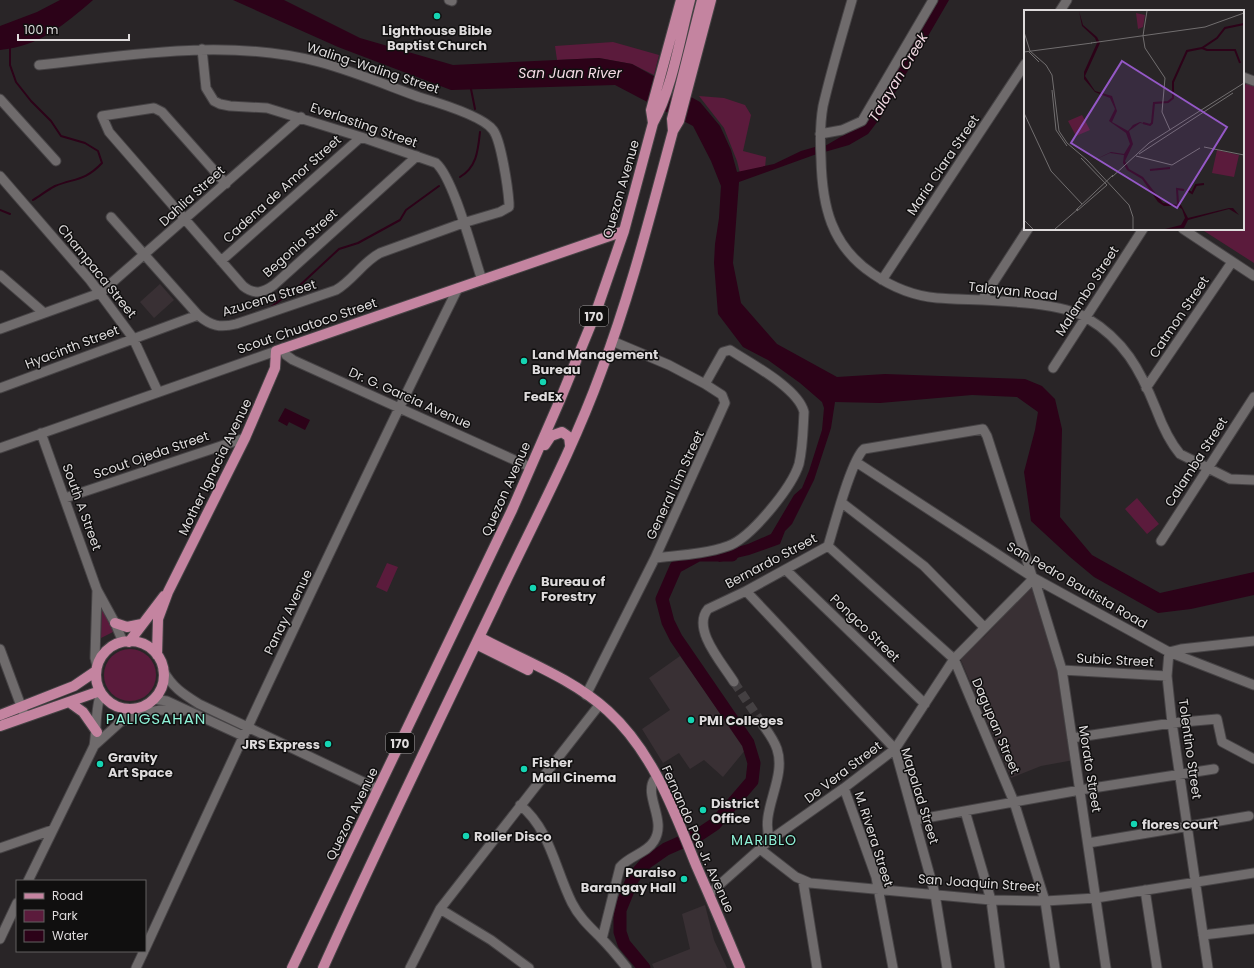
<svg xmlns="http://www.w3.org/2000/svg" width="1254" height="968" font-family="Poppins,sans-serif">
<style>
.built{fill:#393034}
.green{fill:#5b1b3c}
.water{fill:#2c0218}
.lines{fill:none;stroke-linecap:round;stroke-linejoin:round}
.stream{stroke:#2c0218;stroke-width:2}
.river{stroke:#2c0218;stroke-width:13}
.minor-tunnel{stroke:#444042;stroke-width:9;stroke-dasharray:9 4.5;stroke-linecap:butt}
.minor-casing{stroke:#464345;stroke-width:11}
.major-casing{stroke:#464345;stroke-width:12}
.minor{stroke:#6f6b6c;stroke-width:9}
.major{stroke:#c484a0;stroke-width:10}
.poi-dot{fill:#15d5b3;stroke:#100f0f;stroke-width:1.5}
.labels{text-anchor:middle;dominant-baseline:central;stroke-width:3;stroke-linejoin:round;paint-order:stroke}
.shield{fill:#100f0f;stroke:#a09e9e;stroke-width:1}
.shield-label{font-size:12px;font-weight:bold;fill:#dedbdc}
.poi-label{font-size:13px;font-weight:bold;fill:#dedbdc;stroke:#100f0f;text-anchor:start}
.street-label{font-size:13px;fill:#dedbdc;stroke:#100f0f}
.water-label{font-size:14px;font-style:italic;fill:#f4dae4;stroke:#100f0f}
.neighbourhood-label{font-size:14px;letter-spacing:1px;fill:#8ef0d6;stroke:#100f0f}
.quarter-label{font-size:15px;letter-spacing:1px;fill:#8ef0d6;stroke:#100f0f}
.inset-river{fill:none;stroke:#2c0218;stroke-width:2}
.inset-road{fill:none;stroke:#716e6f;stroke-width:1}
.view{fill:#9458c6;fill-opacity:0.15;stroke:#9458c6;stroke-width:2}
.inset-edge{fill:none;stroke:#dedbdc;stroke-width:2}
</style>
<rect width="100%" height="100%" fill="#292527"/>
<path class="built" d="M160,284L174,300L154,318L140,302Z
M1032,586L1060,675L1074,760L1041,766L1011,778L960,658L969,646L984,637Z
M680,656L746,749L723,777L704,760L690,769L679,753L663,763L642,729L670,710L649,678Z
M705,905L714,940L727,968H654L652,964L690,949L682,914Z"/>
<path class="green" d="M613,42L659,55L654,75L632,64L599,58L557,60L555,46Z
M1248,80L1254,83V263L1201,229H1243V89Z
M699,96L724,98L745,105L751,115L743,151L766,157L765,168L741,177L737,161L724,128Z
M1137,498L1159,524L1147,534L1125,509Z
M387,563L398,567L387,592L376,587Z
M102,601L115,631L101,638Z
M104 675a26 26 0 1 1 52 0a26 26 0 1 1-52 0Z"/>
<path class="water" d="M60,0H93C64,25 40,46 0,50V26L37,12Z
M233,0H284L360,38L453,65L599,58L632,64L700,102L720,126L731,150L737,172L774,164L801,151L815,147L825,146L868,121L936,0H949L881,117L868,134L849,145L814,155L739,182L733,263L741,303L777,344L837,377L885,374L1025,379L1042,386L1055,399L1062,429L1060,517L1092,555L1160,593L1254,572V595L1191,609L1158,613L1094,577L1070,557L1031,521L1024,472L1035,430L1038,412L1017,397L972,395L880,403L835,402L831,428L814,480L792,524L785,531L780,544L749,555L719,562L714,554L748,544L771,534L794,495L802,488L809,471L822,430L824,408L822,402L800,383L768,360L743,347L718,314L714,263L715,244L719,218L721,186L711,161L693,126L615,85L451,90L338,47Z
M285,408L310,420L305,430L289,422L287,426L278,421Z"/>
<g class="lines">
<path class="stream" d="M10,47V65L16,82L31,101L51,121L61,136L85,143L98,151L102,163C85,181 75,178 55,186C47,190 40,196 33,200
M471,89L475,109
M460,177C477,167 478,150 480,132
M0,210L10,214
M271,307L298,287L339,249L358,243L400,220L406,210L439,186"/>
<path class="river" d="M644,968L624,944L620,932V910L633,878L646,863L666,849L700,834L715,824L752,781L754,763L748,743L676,638L668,622L662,599L676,567L698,555H732"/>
<path class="minor-tunnel" d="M734,682L763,725"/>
<g class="minor-casing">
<path id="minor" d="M449,0L452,1
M852,0C842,35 831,71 823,106C820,123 820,141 821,158C822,206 831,246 873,274C892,287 915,296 937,298C975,301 1056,299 1087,318C1124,340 1140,369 1156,409C1162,425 1169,441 1180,454L1230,479L1254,480
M1060,11L1067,0
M202,49L206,88L214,101L220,104L230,106L267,108L361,137L436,163C454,179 473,254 482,280
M39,65C132,55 227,38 319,62C353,71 386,85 419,97C436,102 483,116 493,130C501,140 508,188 509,203V207L500,212L463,223L380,253C363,262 353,280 336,290L236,324C220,328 211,326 198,315L111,217
M1243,77L1254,81
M0,99L56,161
M820,134L842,130L862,121L933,0
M0,176L90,280L133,338L158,392
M226,184L162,112L154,108L102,116L109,132L243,286C254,295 263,293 274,285L417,156
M1183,229L1254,276
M221,261L361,137
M0,275L44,313
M882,280L1025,64
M982,300L1028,229
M0,329L100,293L301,117
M283,348L286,355L293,360L530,467
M1053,368L1143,229
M0,388L198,315
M1146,388L1232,262
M41,433L97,590L115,623L123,642
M0,448L276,351
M856,462L1034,578L1169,652L1254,685
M65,498L245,438
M841,502L924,566L984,627
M1161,541L1254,397
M828,546L954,659L1014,802L1045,901L1055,968
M655,558C680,555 705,554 728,546C751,538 792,487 799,464C803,447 803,429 804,412C798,388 750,363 730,350L723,352L705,384
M786,570L925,704
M1034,578L1062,670L1106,968
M97,591L95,658L97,666
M746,591L895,749L935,894L947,968
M0,649L24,714
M163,670C172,687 183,694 199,704L378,789
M1062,670L1167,676
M734,682C723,664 691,629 708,609L746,591L828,546C834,527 851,460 864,449L983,429L987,436L1032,576
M586,695L655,558L725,403L722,395L705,384L669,365L612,341
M153,699L167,701L243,736
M118,723C139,714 158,707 182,711
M763,725C768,732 774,740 777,749C787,779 759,811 770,840
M1072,738L1172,723L1217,719L1222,742L1254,759
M95,745L136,708
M844,788L876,877L893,968
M520,805C550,829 555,869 572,903C579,917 590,927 601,938C610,947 619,958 627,968
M965,811L991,900L1000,968
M915,820L1080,790L1214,769
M1088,843L1249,816
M0,848L52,830
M760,849L796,877L810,883L991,900L1045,901L1096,898L1254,873
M28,881L94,746C97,730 95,707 101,694
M803,881L817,968
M1145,890L1157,968
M709,894L770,840L844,788L895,749L954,659L1034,578
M440,909L491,940L529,968
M1203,935L1254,929
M0,939L17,903
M602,939L620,867C629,856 647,853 654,841C667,821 644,796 654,780L658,778
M145,949C247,727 350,506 458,288
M136,968L144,951
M410,968L440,909L600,704
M1208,968L1172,723L1167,676L1169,652L1181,649L1254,641"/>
</g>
<g class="major-casing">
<path id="major" d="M653,123L651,110L681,0
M673,131L679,121L711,0
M545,445L551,436L562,432L569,437L570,445
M115,623L127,627L142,624
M479,637C522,660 572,678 608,711C652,751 674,810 696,865C711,899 726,934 740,968
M96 675a34 34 0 1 1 68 0a34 34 0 1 1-68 0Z
M129,642L164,596
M476,644L528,670
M157,655L158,619L168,592L245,438L275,368L276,351L624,231
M69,702L83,712L97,732
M0,715L74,686L96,671
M0,726L100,691
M292,968L512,510L560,400L596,312L624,231L653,123C672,89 680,38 690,0
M323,968C378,846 437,725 495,604C531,527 572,452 601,372C631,293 651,212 673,131L672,119L702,0"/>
</g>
<use href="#minor" class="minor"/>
<use href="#major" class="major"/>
</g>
<g class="poi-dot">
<circle cx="437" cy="16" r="4"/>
<circle cx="524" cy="361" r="4"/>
<circle cx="543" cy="382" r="4"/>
<circle cx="533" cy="588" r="4"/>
<circle cx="691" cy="720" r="4"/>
<circle cx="328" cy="744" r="4"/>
<circle cx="100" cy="764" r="4"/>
<circle cx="524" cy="769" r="4"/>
<circle cx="703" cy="810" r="4"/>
<circle cx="1134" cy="824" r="4"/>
<circle cx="466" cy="836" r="4"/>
<circle cx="684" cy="879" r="4"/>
</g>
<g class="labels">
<g class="shield">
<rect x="580" y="306" width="28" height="20" rx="3"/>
<rect x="386" y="733" width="28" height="20" rx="3"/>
</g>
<g class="shield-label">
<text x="594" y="316">170</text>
<text x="400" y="743">170</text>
</g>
<g class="poi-label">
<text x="437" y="30" text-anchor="middle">Lighthouse Bible<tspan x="437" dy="15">Baptist Church</tspan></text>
<text x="532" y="354">Land Management<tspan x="532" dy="15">Bureau</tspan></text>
<text x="543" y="396" text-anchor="middle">FedEx</text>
<text x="541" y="581">Bureau of<tspan x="541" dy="15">Forestry</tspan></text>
<text x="699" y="720">PMI Colleges</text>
<text x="320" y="744" text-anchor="end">JRS Express</text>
<text x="108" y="757">Gravity<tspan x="108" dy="15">Art Space</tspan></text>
<text x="532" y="762">Fisher<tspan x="532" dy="15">Mall Cinema</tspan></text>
<text x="711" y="803">District<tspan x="711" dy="15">Office</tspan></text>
<text x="1142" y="824">flores court</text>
<text x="474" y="836">Roller Disco</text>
<text x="676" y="872" text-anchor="end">Paraiso<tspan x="676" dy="15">Barangay Hall</tspan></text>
</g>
<g class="street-label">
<text transform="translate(373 68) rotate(18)">Waling-Waling Street</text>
<text transform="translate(364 125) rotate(19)">Everlasting Street</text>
<text transform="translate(943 165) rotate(-56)">Maria Clara Street</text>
<text transform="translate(282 189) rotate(-42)">Cadena de Amor Street</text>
<text transform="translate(621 189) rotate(-74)">Quezon Avenue</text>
<text transform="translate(192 196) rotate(-42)">Dahlia Street</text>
<text transform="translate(300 243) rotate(-42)">Begonia Street</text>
<text transform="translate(97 271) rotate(51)">Champaca Street</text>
<text transform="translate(1013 291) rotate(6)">Talayan Road</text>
<text transform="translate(1087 291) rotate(-57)">Malambo Street</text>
<text transform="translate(269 298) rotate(-17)">Azucena Street</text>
<text transform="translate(1179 317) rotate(-56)">Catmon Street</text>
<text transform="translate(307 326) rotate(-19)">Scout Chuatoco Street</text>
<text transform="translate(72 347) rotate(-21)">Hyacinth Street</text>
<text transform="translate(410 398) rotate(24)">Dr. G. Garcia Avenue</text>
<text transform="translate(151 455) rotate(-19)">Scout Ojeda Street</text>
<text transform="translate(1196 462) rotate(-57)">Calamba Street</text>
<text transform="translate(215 467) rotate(-64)">Mother Ignacia Avenue</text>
<text transform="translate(675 485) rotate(-65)">General Lim Street</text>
<text transform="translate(506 489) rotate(-66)">Quezon Avenue</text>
<text transform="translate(82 507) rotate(70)">South A Street</text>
<text transform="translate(771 561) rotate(-28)">Bernardo Street</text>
<text transform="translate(1077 585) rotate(30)">San Pedro Bautista Road</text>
<text transform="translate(288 612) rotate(-64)">Panay Avenue</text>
<text transform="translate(865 628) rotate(44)">Pongco Street</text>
<text transform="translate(1115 660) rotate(3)">Subic Street</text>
<text transform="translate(996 726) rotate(67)">Dagupan Street</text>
<text transform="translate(1190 749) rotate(82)">Tolentino Street</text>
<text transform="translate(1090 769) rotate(81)">Morato Street</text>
<text transform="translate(843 772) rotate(-37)">De Vera Street</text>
<text transform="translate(920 796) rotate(73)">Mapalad Street</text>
<text transform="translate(352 814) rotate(-64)">Quezon Avenue</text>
<text transform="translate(698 839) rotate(66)">Fernando Poe Jr. Avenue</text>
<text transform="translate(874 839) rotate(72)">M. Rivera Street</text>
<text transform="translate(979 883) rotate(4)">San Joaquin Street</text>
</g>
<g class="water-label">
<text x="570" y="73">San Juan River</text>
<text transform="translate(898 77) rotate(-59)">Talayan Creek</text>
</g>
<g class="neighbourhood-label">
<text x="764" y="840">MARIBLO</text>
</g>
<g class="quarter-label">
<text x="156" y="718">PALIGSAHAN</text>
</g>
</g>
<g transform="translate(1024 10)">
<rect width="220" height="220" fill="#292527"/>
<path d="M112,3L121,5L119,17L114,19ZM58,105L66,120L52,126L44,111ZM193,140L215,145L210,167L188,163Z" fill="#5b1b3c"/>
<path d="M55,1L59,15L73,27L76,33L61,66L71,81L88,86L93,101L88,112L104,121L109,115L116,112L122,114L116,113L105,121L109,134L101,151L105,159L119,167L139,193L157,195L164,208L205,198H209L215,205L205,199L164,210L160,218L141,219L157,215L161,208L158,199L153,196H140L134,192L118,169L103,160L99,153L100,145L86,143L66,152L87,142L100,144L106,134L102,123L85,111L91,99L86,88L71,82L60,69V62L73,33L71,28L58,16Z" fill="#2c0218"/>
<path class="inset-river" d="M178,38L183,40H211L216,53M119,113L126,115L128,113L130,93L144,92L149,88V72L163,41L178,38L193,28L201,18L220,14M126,160L146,158M163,180L168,183L172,175L180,174M154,194L153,179L160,180"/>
<path class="inset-road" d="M120,19L119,26L121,38L141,68L138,102L146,120M120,19L123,1M0,22L6,41L22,55L28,65L35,121L43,133L63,150L105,195L109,207V219M67,33L181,17L220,3M0,42L68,33M5,42L15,52M28,80L32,120L43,136M0,103L27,161L58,194M180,137L220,145M115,144L209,83M112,146L148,155L176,138M57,148L83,175M88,167L125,133L220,73M52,200L89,165M53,201L83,175M0,210L9,219M31,219L54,199"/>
<path class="view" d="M98,51L203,117L153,198L47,133Z"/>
<rect width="220" height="220" class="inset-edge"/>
</g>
<rect x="16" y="880" width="130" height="72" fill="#100f0f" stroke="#626161"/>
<rect x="24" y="893" width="20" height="6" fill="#c484a0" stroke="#626161"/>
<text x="52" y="900" font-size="12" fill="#dedbdc">Road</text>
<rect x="24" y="910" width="20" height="12" fill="#5b1b3c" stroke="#626161"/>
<text x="52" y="920" font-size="12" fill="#dedbdc">Park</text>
<rect x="24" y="930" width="20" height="12" fill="#2c0218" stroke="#626161"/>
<text x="52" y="940" font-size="12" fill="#dedbdc">Water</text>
<path d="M18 34v6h111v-6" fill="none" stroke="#dedbdc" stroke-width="2"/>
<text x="24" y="34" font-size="12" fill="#dedbdc" stroke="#100f0f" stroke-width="3" paint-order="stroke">100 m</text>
</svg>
